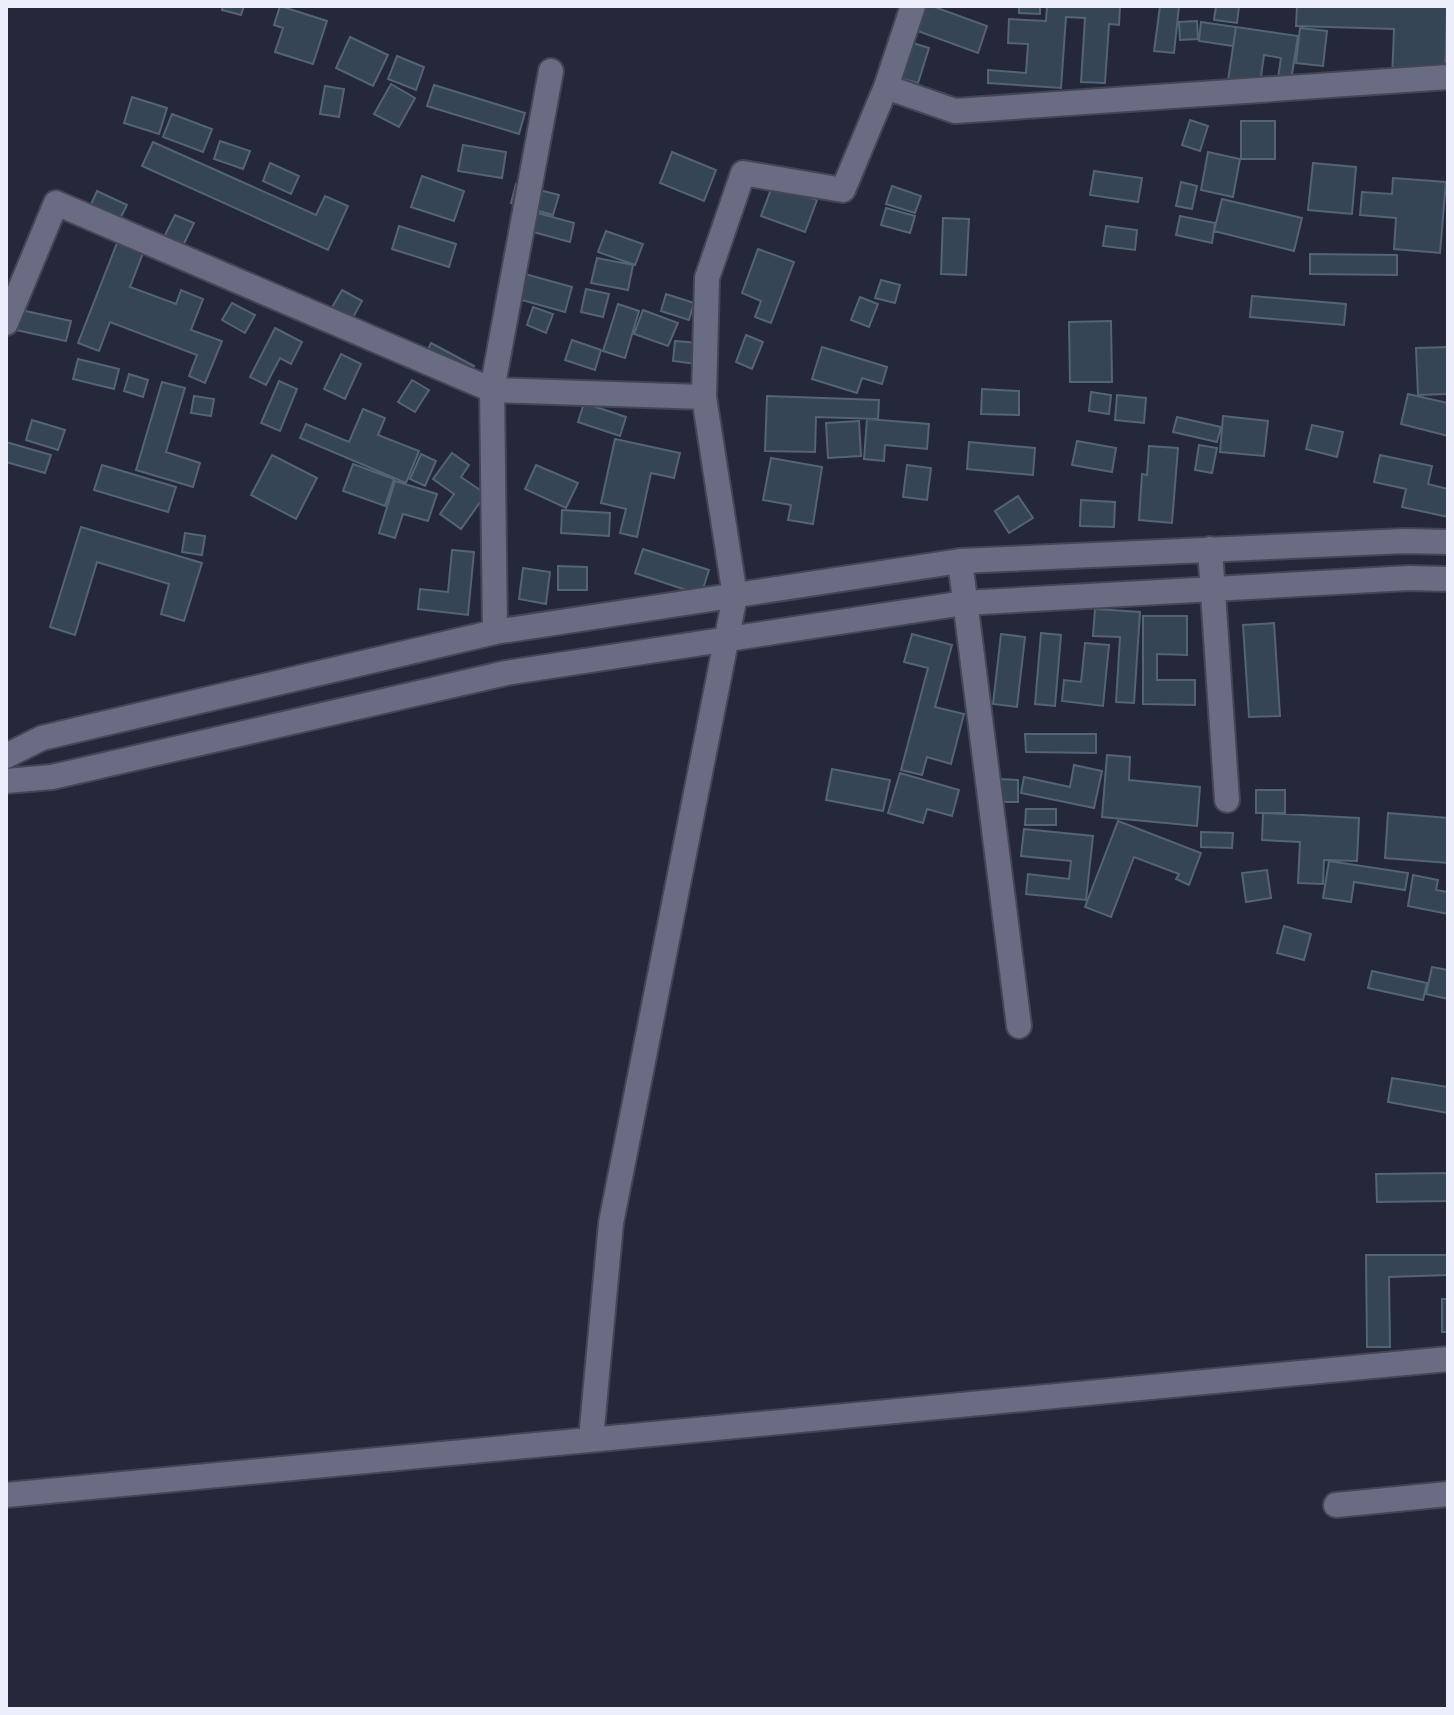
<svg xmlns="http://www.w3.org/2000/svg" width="1454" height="1715" font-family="'Space Grotesk',sans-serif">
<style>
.building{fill:#364556;stroke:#536476;stroke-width:2}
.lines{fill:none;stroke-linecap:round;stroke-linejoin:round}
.minor-casing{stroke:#444555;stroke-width:28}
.minor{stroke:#696c82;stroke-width:24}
</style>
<rect width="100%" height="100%" fill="#25273a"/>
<path class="building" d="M223,6H244L241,15L222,10Z
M280,6L327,21L313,64L275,52L283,28L274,25Z
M920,6H932L987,26L978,53L912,29Z
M1019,6H1040V14L1019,13Z
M1047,6H1120L1119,25L1109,24L1105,83L1081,82L1085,18L1066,17L1061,88L988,83V70L1026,73L1028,44L1008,43L1009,19L1046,21Z
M1160,6H1179L1174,53L1154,51Z
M1216,6H1239L1237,23L1214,20Z
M1297,6H1447L1445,80L1392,79L1394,29L1296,26Z
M1197,21L1198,39L1180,40L1179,22Z
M1201,22L1236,27L1233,46L1199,41Z
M1236,27L1298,36L1290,87L1277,85L1281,58L1264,55L1259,91L1227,87Z
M1300,28L1327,31L1323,66L1296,63Z
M350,37L388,55L373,86L336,68Z
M903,40L929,48L918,83L892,76Z
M397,56L424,67L416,90L388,79Z
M391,84L415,98L399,127L374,114Z
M434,85L525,113L519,134L427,106Z
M325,86L344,89L339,117L320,114Z
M132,97L167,108L159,134L124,123Z
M172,114L212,129L203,152L163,137Z
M1190,120L1208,126L1200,151L1182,145Z
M1241,121H1275V159H1241Z
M220,141L250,151L243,169L214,159Z
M153,142L316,215L325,196L348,206L328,250L142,166Z
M463,145L506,152L502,178L458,171Z
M672,152L716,170L704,201L660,183Z
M1208,152L1240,159L1233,197L1201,190Z
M270,163L299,176L291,194L263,181Z
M1313,163L1356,167L1352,214L1308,210Z
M1094,171L1142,178L1138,202L1090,195Z
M422,176L464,191L454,221L411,207Z
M1393,178L1446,182L1440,253L1394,249L1396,218L1360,215L1362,192L1392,194Z
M1181,182L1197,186L1192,209L1176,206Z
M516,184L559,195L553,215L511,203Z
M773,184L817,200L805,232L761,216Z
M892,186L921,196L915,213L886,204Z
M97,191L127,205L116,227L87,213Z
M1222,199L1302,218L1294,251L1214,231Z
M516,207L574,223L570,242L511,226Z
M886,208L915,216L910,233L881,225Z
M175,215L194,223L178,256L159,247Z
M1180,216L1215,223L1212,243L1176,235Z
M943,218L969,219L966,275L941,274Z
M399,226L456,244L449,267L392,249Z
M1106,226L1137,230L1135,250L1103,246Z
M606,231L643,244L635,265L598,252Z
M117,243L143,253L130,287L176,304L181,290L203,299L191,330L222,341L205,383L189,376L197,355L110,322L99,351L78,343Z
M758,249L794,262L771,323L755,317L761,301L742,293Z
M1310,254L1397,255V275L1310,274Z
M597,258L633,265L628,290L591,283Z
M507,269L572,287L565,312L500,294Z
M881,280L900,285L895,303L875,298Z
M586,289L609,294L603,317L581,312Z
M342,290L362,301L345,332L324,321Z
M666,294L694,303L689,320L661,311Z
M1252,296L1346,304L1344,325L1250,317Z
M860,297L878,304L869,327L851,320Z
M232,303L255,315L245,333L222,320Z
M618,304L639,311L625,358L603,351Z
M533,307L553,314L546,333L527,325Z
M21,310L71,321L66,341L16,330Z
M643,310L678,323L668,346L634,334Z
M1111,321L1112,382H1070L1069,322Z
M275,328L302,342L291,364L280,358L266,385L250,377Z
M746,335L763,342L752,369L736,362Z
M572,340L601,350L595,370L565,360Z
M675,341L699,343L696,364L673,361Z
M431,343L474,366L464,385L421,363Z
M822,347L887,367L882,384L862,378L857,393L812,379Z
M1448,347V394L1418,395L1416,348Z
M341,354L361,364L345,399L324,389Z
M78,359L119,369L114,389L73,379Z
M129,374L148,380L143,397L124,391Z
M412,380L429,390L415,412L398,402Z
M279,381L297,389L280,431L261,423Z
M162,382L185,388L166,452L200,463L193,487L136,470Z
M982,389L1019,391V415L981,414Z
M1091,392L1111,395L1109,414L1089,411Z
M1408,394L1448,403V436L1401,424Z
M1117,395L1146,398L1144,423L1115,420Z
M194,396L214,399L211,416L191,413Z
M767,396L879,400L878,419L816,417L815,452L765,451Z
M584,403L626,417L620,436L578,422Z
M363,409L385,418L378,435L419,451L406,483L300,438L306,424L349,442Z
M1223,416L1268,421L1264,456L1220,452Z
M1177,417L1221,427L1217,442L1173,432Z
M867,419L929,424L927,449L885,445L884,461L864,459Z
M32,420L65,430L58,450L26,440Z
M859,421L861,456L828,458L826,423Z
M1312,425L1343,432L1337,457L1306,449Z
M615,439L680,453L674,478L651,473L637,537L620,533L626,509L601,503Z
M1077,441L1116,448L1112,472L1072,465Z
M6,442L51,455L45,473L6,462Z
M969,442L1035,448L1033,475L967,469Z
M1199,445L1217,448L1212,473L1195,470Z
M1149,446L1178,448L1172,523L1139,520L1142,474L1147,475Z
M452,453L469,465L461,477L486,494L461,529L440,514L454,494L433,479Z
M421,454L436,461L425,486L410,479Z
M272,455L317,478L296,519L251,495Z
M1380,455L1432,466L1428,484L1448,489V517L1402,507L1406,489L1374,482Z
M771,458L822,467L813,524L788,520L791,505L763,500Z
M353,464L394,479L385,506L343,491Z
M102,465L176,487L168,512L94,490Z
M536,465L578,483L566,508L525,489Z
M907,465L931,468L927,500L903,497Z
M395,481L437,494L428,521L403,514L395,538L379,533Z
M1018,496L1033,518L1009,533L995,511Z
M1081,500L1115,502L1114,527L1080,526Z
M562,510L610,513L609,536L561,533Z
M81,527L202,563L184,621L161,614L169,584L97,562L75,635L50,627Z
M185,533L205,536L202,555L182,552Z
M643,549L709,570L701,595L635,573Z
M452,550L474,552L468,615L418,609L420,589L448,592Z
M558,566L587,567V590H558Z
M523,568L550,572L546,604L519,599Z
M1095,609L1140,612L1134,703L1116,702L1120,637L1093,636Z
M1143,616H1187V655L1157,654V680H1195V705L1143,704Z
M1274,623L1280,716L1249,717L1243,625Z
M1041,633L1061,635L1055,706L1035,704Z
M912,634L952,645L935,707L964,714L951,764L927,757L922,775L901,770L928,668L904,662Z
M1001,634L1025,637L1017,707L993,704Z
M1085,643L1109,645L1103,706L1062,701L1064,680L1081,682Z
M1025,734H1096V753L1026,752Z
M1107,755L1130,757L1129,780L1200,787L1197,826L1102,817Z
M1074,765L1102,771L1094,808L1021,793L1024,777L1070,787Z
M832,769L890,780L883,811L826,800Z
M900,773L959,790L952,816L927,809L923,823L888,813Z
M999,779L1018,780V802H998Z
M1256,790H1285V813H1256Z
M1026,809H1056V825H1025Z
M1263,813L1359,818L1357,861L1324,860L1323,884L1298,883L1300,842L1262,840Z
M1388,813L1448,818V863L1385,858Z
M1118,821L1201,853L1189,885L1176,879L1179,874L1134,857L1111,917L1085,907Z
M1024,829L1093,836L1086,900L1026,894L1028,874L1069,879L1071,861L1021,856Z
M1201,832L1233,833L1232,848L1201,847Z
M1329,861L1408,873L1405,890L1354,882L1351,902L1323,898Z
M1267,870L1271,898L1246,902L1242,873Z
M1413,875L1438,880L1436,890L1448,892V914L1408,906Z
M1284,926L1311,934L1304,960L1277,953Z
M1432,967L1448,970V999L1426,994Z
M1372,971L1427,983L1423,1000L1368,988Z
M1392,1078L1448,1087V1113L1388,1102Z
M1448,1173V1201L1377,1202L1376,1174Z
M1366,1255H1448V1275L1389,1277L1390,1347H1367Z
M1442,1299H1448V1332H1442Z"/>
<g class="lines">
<g class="minor-casing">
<path id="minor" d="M886,87L955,111L1448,77
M6,323L56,203L492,390L704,397
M1210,549L1227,800
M960,561L1019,1026
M495,632L492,390L551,71
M6,756L42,738L495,632L960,561L1405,541L1448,542
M6,781L52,777L506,673L964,603L1409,578L1448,579
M591,1439L611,1223L735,596L704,397L707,278L743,173L843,190L886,87L913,6
M6,1495L1448,1359
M1336,1505L1448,1494"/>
</g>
<use href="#minor" class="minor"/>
</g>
<rect width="1454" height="1715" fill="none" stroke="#edeefb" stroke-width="16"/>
</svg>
